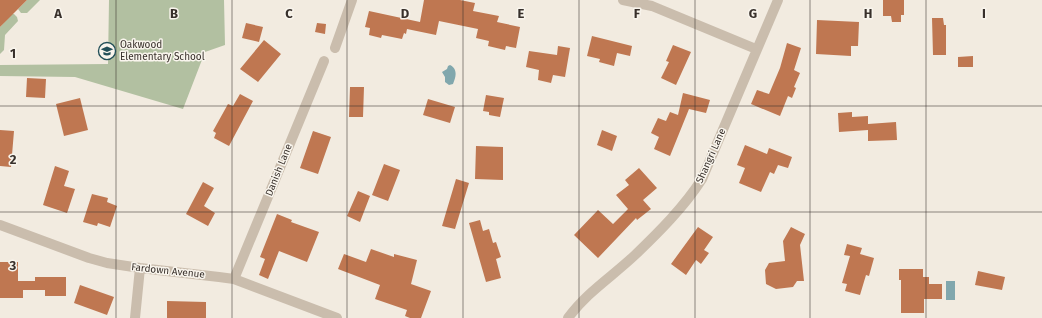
<svg xmlns="http://www.w3.org/2000/svg" width="1042" height="318" font-family="'Fira Sans',sans-serif">
<style>
.green{fill:#b2c0a1}
.water{fill:#81a7ad}
.building{fill:#bf7751}
.lines{fill:none;stroke-linecap:round;stroke-linejoin:round}
.minor{stroke:#cabdad;stroke-width:10}
.grid{fill:none;stroke:#38302b;stroke-width:1;stroke-opacity:0.55}
.labels{text-anchor:middle;dominant-baseline:central;stroke-width:3;stroke-linejoin:round;paint-order:stroke}
.poi-label{font-size:10px;fill:#38302b;stroke:#f9f5ed;text-anchor:start}
.street-label{font-size:10px;fill:#38302b;stroke:#f9f5ed}
.grid-label{font-size:13px;text-anchor:middle;font-weight:bold;fill:#38302b;stroke:#f9f5ed;stroke-width:3;stroke-linejoin:round;paint-order:stroke}
</style>
<rect width="100%" height="100%" fill="#f2ebe0"/>
<path class="green" d="M27,0H40L27,13H21L18,9Z
M109,0H224L225,45L205,52L183,109L75,77L0,76V65L108,64Z
M12,14H14L17,17L18,21L5,35L4,50L0,54V27Z"/>
<path class="water" d="M450,65C458,69 456,77 453,84L449,85L445,82V77L442,72L447,69L448,66Z
M946,281H955V300H946Z"/>
<path class="building" d="M0,0H27L0,27Z
M424,0H460L475,3L473,11L499,16L497,22L520,27L516,48L506,46L505,50L488,46L489,41L476,38L478,29L439,21L436,35L407,29L406,34L404,33L402,39L382,35L381,38L369,35L370,28L365,27L369,11L420,22Z
M883,0H904V15H901V22H892L891,16H883Z
M932,18H943L944,25H946V55H933Z
M817,20L859,22L858,46H851V56L816,54Z
M246,23L263,27L259,42L242,38Z
M317,23L326,24L325,34L315,32Z
M592,36L632,46L630,56L617,53L614,66L599,62L600,59L587,56Z
M264,40L281,54L258,82L240,69Z
M787,43L801,48L794,70L800,73L794,87L796,88L792,98L788,96L780,116L751,104L757,90L769,94L780,68Z
M673,45L691,52L676,85L661,78L669,62L666,61Z
M558,46L570,48L565,77L553,75L551,83L538,80L539,70L526,67L529,51L557,55Z
M973,56V67H958V57Z
M27,78L46,79L45,98L26,97Z
M350,87H364L363,117H349Z
M683,93L710,100L706,113L689,109L670,156L654,149L659,137L651,133L658,118L666,121L670,112L678,115Z
M240,94L253,101L229,146L214,138L216,133L213,131L228,104L233,106Z
M486,95L504,98L500,117L489,115V112L483,111Z
M80,98L88,130L64,136L56,104Z
M428,99L455,107L450,123L423,115Z
M852,112V117L868,116V124L896,122L897,140L868,141V130L839,132L838,113Z
M0,130L14,131L11,167L0,166Z
M602,130L617,136L612,151L597,145Z
M313,131L331,137L318,174L300,168Z
M745,145L767,154L769,148L792,157L788,168L778,165L774,174L770,172L761,192L739,183L745,168L737,165Z
M476,146L503,147V180L475,179Z
M384,164L400,170L388,201L372,195Z
M55,166L69,171L64,186L75,189L67,213L43,205Z
M639,168L657,188L643,200L651,209L637,220L636,218L598,258L574,235L598,210L613,224L628,209L616,195L629,185L625,180Z
M456,179L469,183L455,229L442,226Z
M203,182L214,188L204,206L215,213L208,226L186,214Z
M358,191L370,196L360,222L347,216Z
M92,194L108,198L107,202L117,206L110,227L98,223L97,226L83,222Z
M277,214L292,220L291,222L319,232L307,262L279,251L268,279L259,275L265,259L260,257Z
M480,220L483,231L489,229L493,243L496,242L501,257L496,259L501,278L486,282L469,223Z
M698,227L713,237L704,250L709,253L701,264L696,260L686,275L671,264Z
M791,227L805,234L800,245L804,281H797L793,287L776,289L766,284L765,270L769,263L785,261L783,241Z
M847,244L862,248L860,254L874,258L869,276L866,275L860,295L845,291L847,284L842,283L850,256L844,255Z
M371,249L394,257V254L417,260L411,284L431,291L421,318H410L405,316L407,310L375,299L380,285L338,269L344,254L366,262Z
M0,262H18V281H35V277H66V296H45V290H23V298H0Z
M899,269H923V277H929V284H942V299H924V313H901V280H899Z
M978,271L1005,277L1002,290L975,285Z
M80,285L114,297L107,315L74,303Z
M167,301L206,302V318H167Z"/>
<g class="lines">
<path class="minor" d="M623,0L652,6L756,49
M335,48L352,0
M0,225L89,258L107,263L140,268L219,277L234,279L337,318
M234,279L324,61
M135,318L140,268
M568,318C587,292 613,276 635,255C659,232 684,207 702,179L778,0"/>
</g>
<path class="grid" d="M116,0V318M232,0V318M347,0V318M463,0V318M579,0V318M695,0V318M810,0V318M926,0V318M0,106H1042M0,212H1042"/>
<defs>
<g id="school-ring" transform="scale(0.9)"><circle r="9.5" fill="#f9f5ed" stroke="#224f58" stroke-width="1.5"/><path d="M0-5L7-2L0 1L-7-2ZM-4 1L0 2.5L4 1V4Q0 6-4 4Z" fill="#224f58"/></g>
</defs>
<g fill-rule="evenodd">
<use href="#school-ring" x="107" y="51"/>
</g>
<g class="labels">
<g class="poi-label">
<text x="120" y="45">Oakwood<tspan x="120" dy="12">Elementary School</tspan></text>
</g>
<g class="street-label">
<text transform="translate(711 156) rotate(-66)">Shangri Lane</text>
<text transform="translate(279 170) rotate(-68)">Danish Lane</text>
<text transform="translate(168 271) rotate(6)">Fardown Avenue</text>
</g>
</g>
<g class="grid-label">
<text x="58" y="18">A</text>
<text x="174" y="18">B</text>
<text x="289" y="18">C</text>
<text x="405" y="18">D</text>
<text x="521" y="18">E</text>
<text x="637" y="18">F</text>
<text x="753" y="18">G</text>
<text x="868" y="18">H</text>
<text x="984" y="18">I</text>
<text x="13" y="58">1</text>
<text x="13" y="164">2</text>
<text x="13" y="270">3</text>
</g>
</svg>
